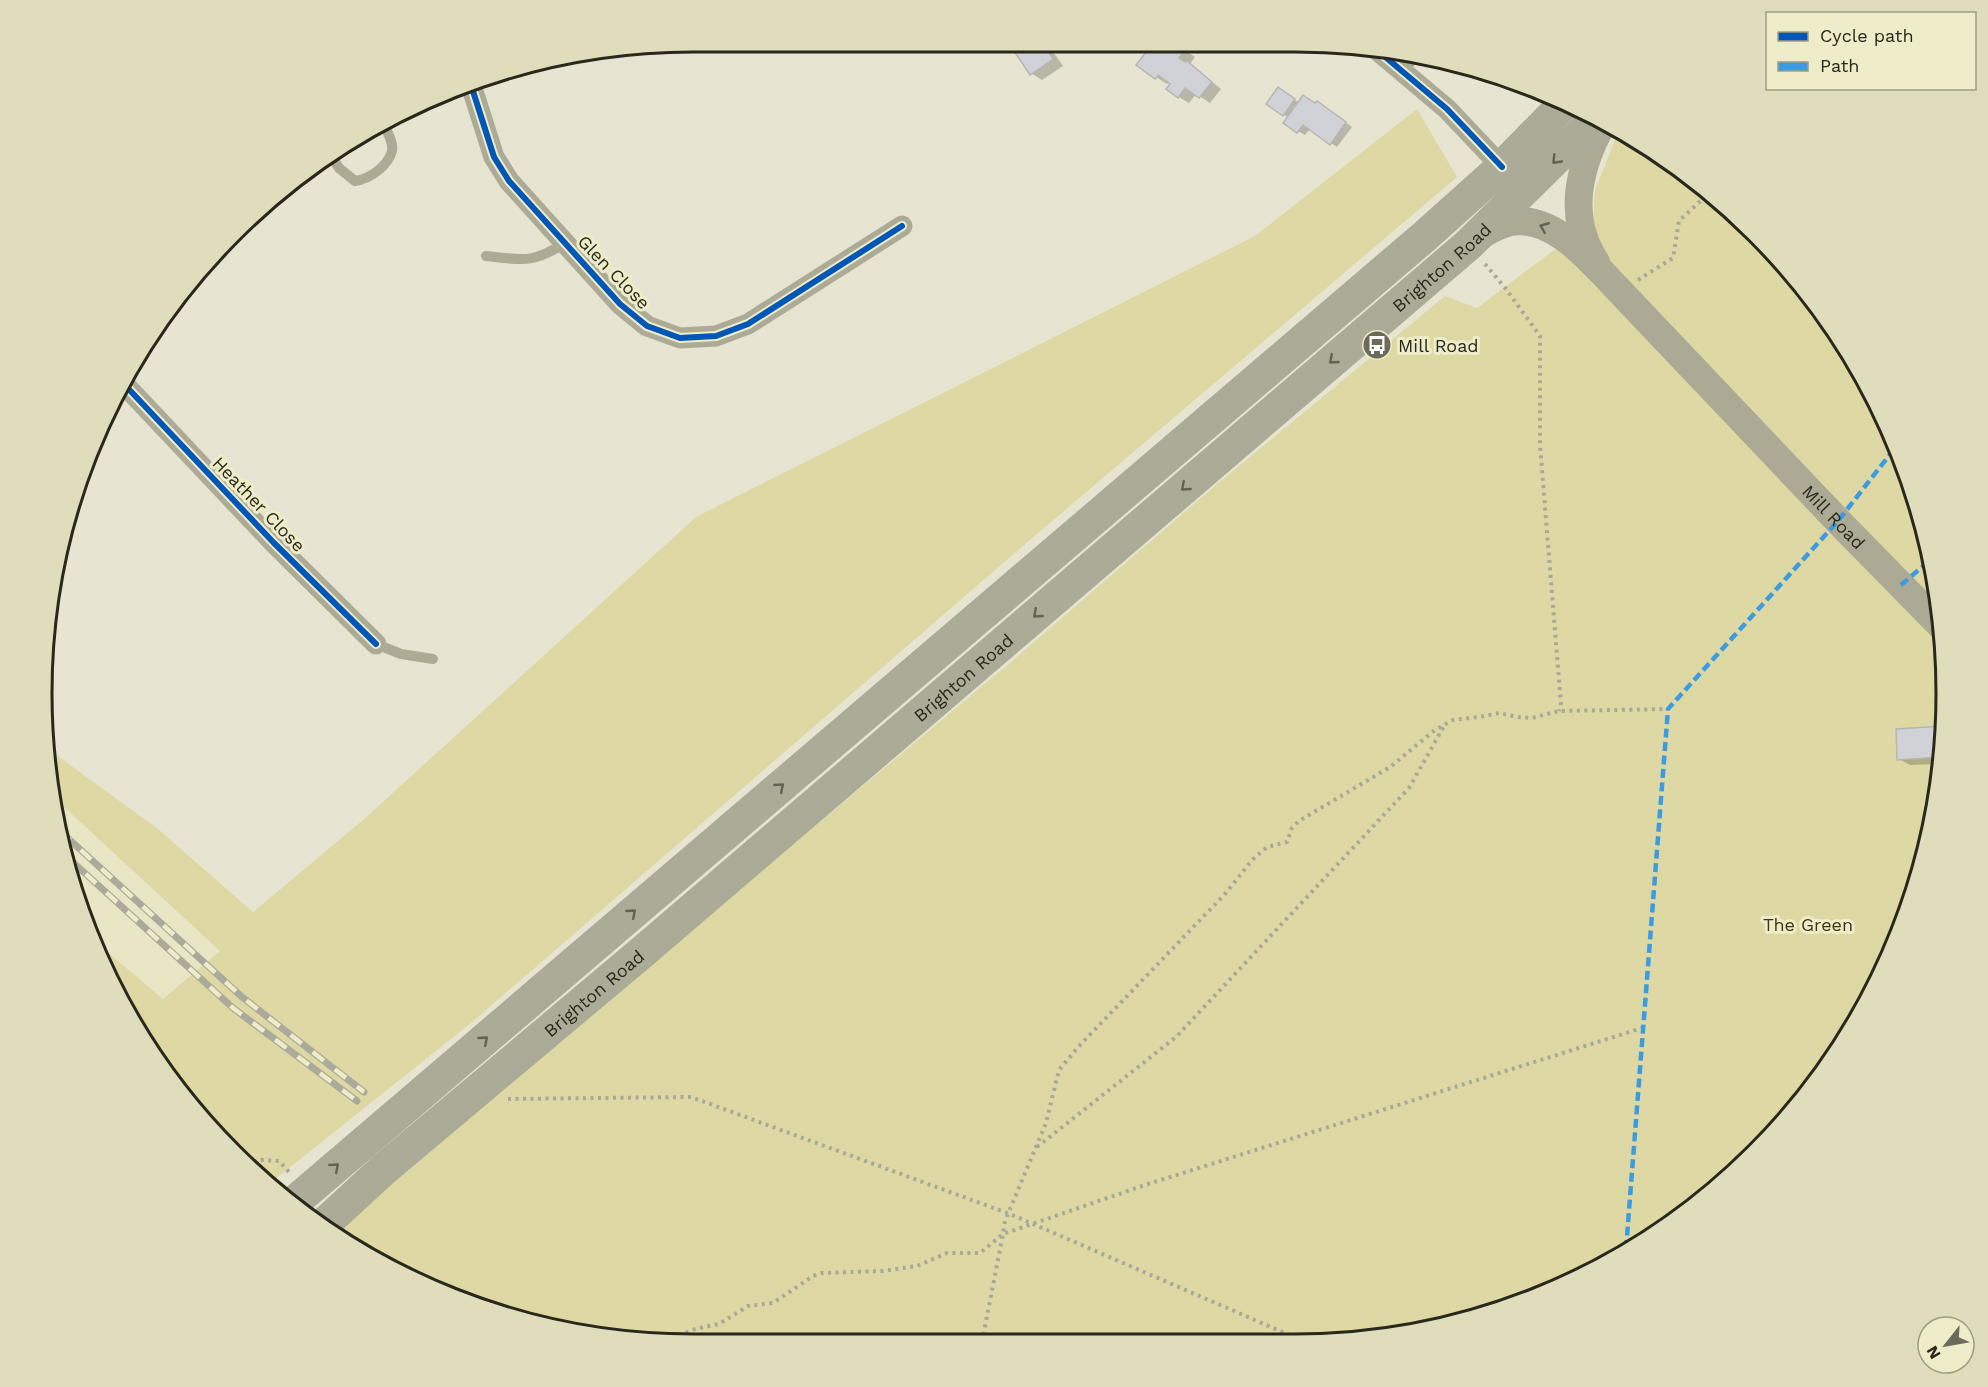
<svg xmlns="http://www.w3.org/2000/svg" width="1988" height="1387" font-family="'Work Sans',sans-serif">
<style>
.built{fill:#e8e6c4}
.green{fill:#ded9a4}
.shadow{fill:#0003}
.building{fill:#d0d2d8;stroke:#b6b6b3;stroke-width:1.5}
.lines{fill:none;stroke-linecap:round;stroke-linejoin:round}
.path{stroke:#aaa997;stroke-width:4;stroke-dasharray:3 4.5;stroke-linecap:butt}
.lane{stroke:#adab96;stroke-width:10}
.street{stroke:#adab96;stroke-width:21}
.secondary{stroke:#acaa95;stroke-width:28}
.highway{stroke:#acab97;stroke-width:33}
.rail-casing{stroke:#acaa9a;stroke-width:7}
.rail{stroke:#efedc9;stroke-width:4.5;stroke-dasharray:14;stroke-linecap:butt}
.quiet{stroke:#3d9cdf;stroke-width:4.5;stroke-dasharray:9 4.5;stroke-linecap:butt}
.cycleway-casing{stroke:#efedc9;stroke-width:10}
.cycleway{stroke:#0057b8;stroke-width:6}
.oneway{stroke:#646353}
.oneway2{stroke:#646252}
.labels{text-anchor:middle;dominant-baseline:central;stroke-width:6;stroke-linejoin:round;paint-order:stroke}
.street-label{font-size:18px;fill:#29281b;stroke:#efedc9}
.poi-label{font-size:18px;fill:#29281b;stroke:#efedc9;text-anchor:start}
.park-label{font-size:18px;fill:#3b3810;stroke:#efedc9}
.rim{fill:none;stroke:#29281b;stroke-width:3}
</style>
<rect width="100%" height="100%" fill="#e7e5d1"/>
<path class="built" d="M51,795L220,951L380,1084L163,999L92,939L76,903Z"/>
<path class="green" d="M1417,109L1457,177L1024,545L471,1023L269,1184L204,1123L109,981L92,939L163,999L220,951L51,795L48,779V749L158,829L253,912L363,820L696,517L1255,236Z
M1619,129L1691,177L1784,264L1859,367L1911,484L1940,608L1945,736L1924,862L1879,981L1812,1090L1724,1183L1582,1278L1504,1311L1380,1339L651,1344L525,1323L406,1278L331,1232L1012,661L1217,484L1445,296L1477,308L1558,247L1591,254L1595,191Z"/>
<path class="shadow" d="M1005,42H1046L1063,66L1042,80L1031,73L1013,47Z
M1177,45L1195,57L1190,64L1221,89L1210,103L1196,94L1189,103L1179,97L1172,84L1169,81L1167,84L1156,77Z
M1286,93L1299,103L1324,107L1352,127L1337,147L1310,129L1305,135L1298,131L1289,118L1268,104Z
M1944,727L1940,764L1910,765L1899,759L1897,730Z"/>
<path class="building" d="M1008,42H1042L1053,59L1030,75Z
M1159,42H1162L1172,49L1177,43L1185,50L1179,58L1185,62L1186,60L1212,82L1199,98L1185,88L1178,98L1166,89L1170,84L1158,75L1155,79L1136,65L1152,44L1156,46Z
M1278,87L1295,99L1283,116L1266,104Z
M1303,95L1315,103L1317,101L1346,122L1330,145L1303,125L1297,133L1283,123Z
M1944,726L1941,757L1897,760L1896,729Z"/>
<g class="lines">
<path class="path" d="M1485,264L1506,289L1540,336V445L1561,705L1559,711
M1638,280L1673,258L1679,221L1709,193
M508,1099L691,1097L1010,1214L1301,1340
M1037,1147L1176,1037L1409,788L1444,726
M246,1163L262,1160L279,1161L290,1173
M982,1342L1003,1234L1148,1184L1642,1028
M658,1344L695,1329L719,1324L748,1306L773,1303L813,1276L822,1273L883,1271L917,1266L947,1253H980L1003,1234L1005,1221L1046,1123L1059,1070L1080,1045L1226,893L1252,860L1267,847L1287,842L1292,828L1299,821L1390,767L1435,730L1453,720L1479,717L1499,713L1518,717L1532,718L1559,711L1668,709"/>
<path class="lane" d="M1401,71L1419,54
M330,154L339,168L355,181C370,179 388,166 392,151C394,142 386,130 383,122
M486,256C523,260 532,264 565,243
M376,644L401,654L433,659"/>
<path class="street" d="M1377,50L1447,109L1502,167
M471,85L494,157L509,181L620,304L647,326L680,338L716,336L748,324L902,226
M122,382L274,543L376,644"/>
<g class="secondary">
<path id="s1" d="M1481,235C1490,230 1500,224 1511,222C1552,215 1587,257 1612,283L1838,521L1941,626"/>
<path d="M1596,262C1566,217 1579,165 1604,121"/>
</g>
<g class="highway">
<path d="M291,1205L1425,236L1502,167L1566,102"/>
<path id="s2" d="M322,1226L384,1169L640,954L1468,245L1597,118"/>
</g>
<g class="rail-casing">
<path id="rail" d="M60,831L242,997L364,1092
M65,855L233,1008L357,1101"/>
</g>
<use href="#rail" class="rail"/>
<path class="quiet" d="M1901,585L1929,561
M1626,1249L1668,709L1838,521L1895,448"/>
<g class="cycleway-casing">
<path id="cycleway" d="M1377,50L1447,109L1502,167
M471,85L494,157L509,181L620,304L647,326L680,338L716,336L748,324L902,226
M122,382L274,543L376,644"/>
</g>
<use href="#cycleway" class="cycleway"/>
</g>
<defs><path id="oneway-chevron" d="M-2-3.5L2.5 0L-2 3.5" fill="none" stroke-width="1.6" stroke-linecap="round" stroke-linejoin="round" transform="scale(1.5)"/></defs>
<g class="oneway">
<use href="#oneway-chevron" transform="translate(1556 160) rotate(134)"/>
<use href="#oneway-chevron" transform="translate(1333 360) rotate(139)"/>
<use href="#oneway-chevron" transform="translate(1185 487) rotate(139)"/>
<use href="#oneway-chevron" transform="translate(1037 614) rotate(139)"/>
<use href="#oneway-chevron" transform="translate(780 787) rotate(-41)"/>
<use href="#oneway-chevron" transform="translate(632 913) rotate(-41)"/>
<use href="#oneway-chevron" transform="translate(484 1040) rotate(-41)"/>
<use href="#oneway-chevron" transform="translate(335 1167) rotate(-41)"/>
</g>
<use class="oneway2" href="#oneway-chevron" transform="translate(1544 227) rotate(-158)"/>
<defs>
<g id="bus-disc" transform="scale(1.5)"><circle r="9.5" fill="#6c6a5b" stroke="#efedc9"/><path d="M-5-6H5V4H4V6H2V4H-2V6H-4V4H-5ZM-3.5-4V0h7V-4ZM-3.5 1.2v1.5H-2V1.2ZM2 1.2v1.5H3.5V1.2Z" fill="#fff"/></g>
</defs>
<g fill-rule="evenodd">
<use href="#bus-disc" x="1377" y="345"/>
</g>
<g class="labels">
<g class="street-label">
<text stroke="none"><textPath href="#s2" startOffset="1474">Brighton Road</textPath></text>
<text transform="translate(614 272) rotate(46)">Glen Close</text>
<text transform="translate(259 504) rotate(46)">Heather Close</text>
<text stroke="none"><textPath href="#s1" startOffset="478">Mill Road</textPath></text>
<text stroke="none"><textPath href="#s2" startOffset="844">Brighton Road</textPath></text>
<text stroke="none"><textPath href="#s2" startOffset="358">Brighton Road</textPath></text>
</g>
<g class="poi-label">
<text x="1398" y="345">Mill Road</text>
</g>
<g class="park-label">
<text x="1808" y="924">The Green</text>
</g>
</g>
<path d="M0 0H1988V1387H0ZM693 52H1295A641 641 0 0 1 1936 693V693A641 641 0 0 1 1295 1334H693A641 641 0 0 1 52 693V693A641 641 0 0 1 693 52Z" fill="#dfddbb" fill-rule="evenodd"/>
<path class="rim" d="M693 52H1295A641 641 0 0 1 1936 693V693A641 641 0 0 1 1295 1334H693A641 641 0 0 1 52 693V693A641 641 0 0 1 693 52Z"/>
<rect x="1766" y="12" width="210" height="78" fill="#efedc9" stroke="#a09e83" stroke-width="1.5"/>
<rect x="1778" y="32" width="30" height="9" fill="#0057b8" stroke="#a09e83" stroke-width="1.5"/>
<text x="1820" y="42" font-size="18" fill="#29281b">Cycle path</text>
<rect x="1778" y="62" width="30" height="9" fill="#3d9cdf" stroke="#a09e83" stroke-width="1.5"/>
<text x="1820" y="72" font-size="18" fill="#29281b">Path</text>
<g transform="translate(1946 1345) rotate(239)"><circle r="28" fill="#efedc9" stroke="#a09e83" stroke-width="1.5"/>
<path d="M0-4.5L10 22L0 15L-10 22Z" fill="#6c6a5b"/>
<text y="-9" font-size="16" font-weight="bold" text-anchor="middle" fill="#29281b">N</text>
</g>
</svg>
